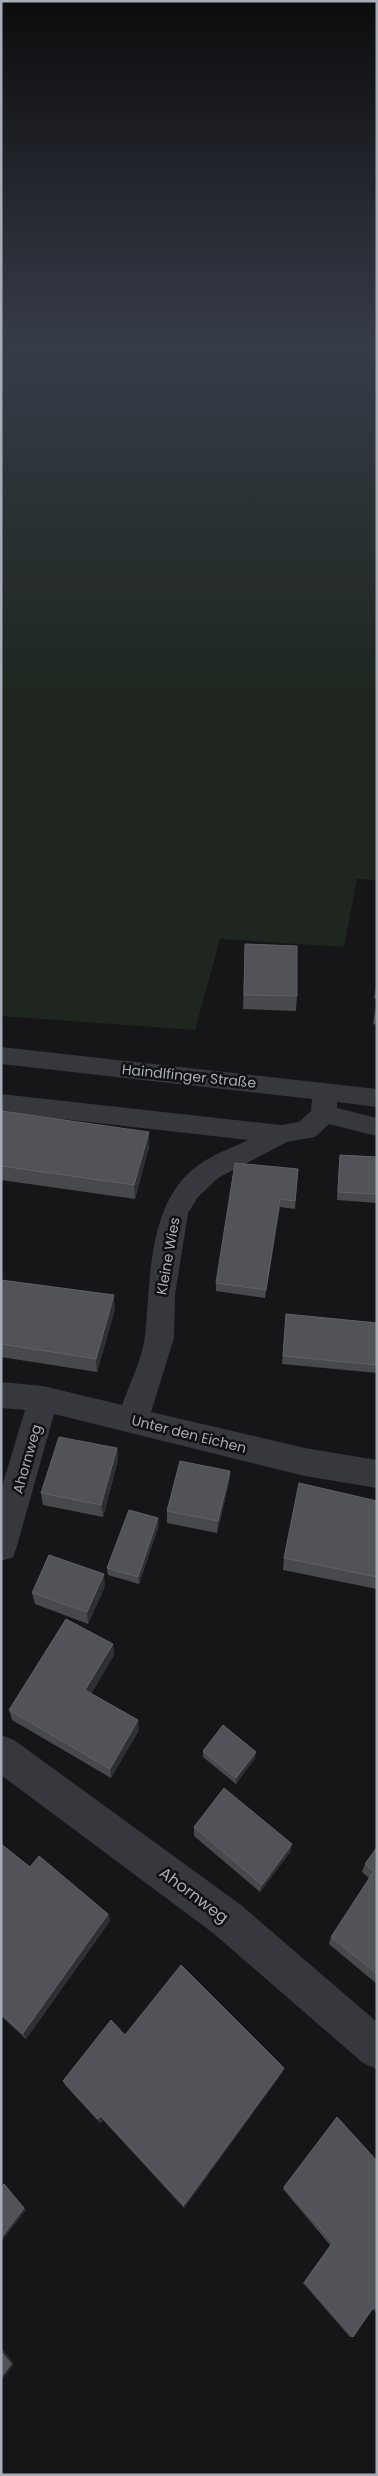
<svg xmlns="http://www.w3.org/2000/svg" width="378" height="2476" font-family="Poppins,sans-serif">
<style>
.green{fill:#1e261f}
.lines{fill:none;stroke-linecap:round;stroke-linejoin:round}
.minor{fill:#37383d;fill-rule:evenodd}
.wall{fill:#47494d}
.shaded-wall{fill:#2f3033}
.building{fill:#525359;stroke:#5f6168}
.labels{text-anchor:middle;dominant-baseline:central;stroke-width:5;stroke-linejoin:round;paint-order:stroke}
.street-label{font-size:14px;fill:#a8adb8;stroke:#111113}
.near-street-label{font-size:16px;fill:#a8adb8;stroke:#111113}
</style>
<rect width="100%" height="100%" fill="#161618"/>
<path class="green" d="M1,347H377V880L357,879L344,947L220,939L195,1030L1,1016Z"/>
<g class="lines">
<path class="minor" d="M1,1047L377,1089V1107L337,1102V1108L377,1118V1136L329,1124L315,1137L287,1142L218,1178L198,1197L188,1213L175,1295L174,1338L151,1412L305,1448L377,1460V1488L305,1476L54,1414L17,1546L13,1557L1,1561V1490L25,1410L1,1408V1382L43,1386L122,1405C130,1383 142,1359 145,1336C151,1279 147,1200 200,1164C214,1154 232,1148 248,1140L1,1112V1094L281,1125L299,1122L311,1111L312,1099L1,1064Z
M1,1735L14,1740L241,1905L377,2022V2069L363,2063L213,1933L1,1775Z"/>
</g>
<path class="wall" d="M245,944L297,996L296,1011L243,1009Z
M377,982V999L374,998Z
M377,1004V1025L373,1024L375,1010Z
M1,1111L149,1147L135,1199L1,1180Z
M340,1155L377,1157V1203L337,1200L339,1163Z
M298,1169L295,1209L280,1207L265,1298L216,1291V1283Z
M1,1280L115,1309L97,1372L1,1357Z
M286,1314L377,1323V1373L282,1364Z
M117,1448L118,1460L103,1517L43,1505L41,1493Z
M230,1471L229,1483L217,1533L167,1523V1511Z
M377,1501V1589L283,1570L284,1558Z
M159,1525L139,1584L108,1575L107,1568Z
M105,1586L88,1624L35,1604L32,1593Z
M113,1644L114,1655L91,1694L139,1730L111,1778L12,1720L9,1710Z
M203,1751L255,1758L236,1784L203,1757Z
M194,1827L292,1844L290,1852L260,1892L194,1836Z
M1,1844L30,1867L108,1914L110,1921L26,2039L1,2016Z
M377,1847V1984L329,1944L331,1937L369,1878L362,1872L365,1864Z
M125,2035L282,2073L184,2208L103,2120L100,2123L66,2086L63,2081Z
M337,2117L377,2161V2313L373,2309L353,2337H350L303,2283L330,2245L283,2189Z"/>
<path class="shaded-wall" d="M149,1132V1147L135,1199L134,1185Z
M280,1199V1207L265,1298L266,1290Z
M114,1295L115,1309L97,1372L96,1359Z
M117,1448L118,1460L103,1517L101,1505Z
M230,1471L229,1483L217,1533L218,1521Z
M158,1518L159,1525L139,1584L138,1577Z
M104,1574L105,1586L88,1624L87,1612Z
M113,1644L114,1655L87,1701L85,1690Z
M138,1720L139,1730L111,1778L110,1769Z
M256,1752L255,1758L236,1784V1778Z
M292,1844L290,1852L260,1892L262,1885Z
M108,1914L110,1921L26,2039L23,2033Z
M284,2068L282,2073L184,2208V2205Z
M101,2116L103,2120L100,2123L98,2119Z
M4,2184L26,2210L1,2242V2238Z
M1,2347L14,2364L1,2381Z"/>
<path class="building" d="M245,944L297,946V996L244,995Z
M1,1111L149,1132L134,1185L1,1166Z
M340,1155L377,1157V1194L338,1192Z
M235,1163L298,1169L295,1201L280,1199L266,1290L216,1283Z
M1,1280L114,1295L96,1359L1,1344Z
M286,1314L377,1323V1365L283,1356Z
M59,1437L117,1448L101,1505L41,1493Z
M180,1461L230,1471L218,1521L167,1511Z
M299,1483L377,1501V1577L284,1558Z
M129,1510L158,1518L138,1577L107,1568Z
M49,1555L104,1574L87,1612L32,1593Z
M66,1619L113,1644L85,1690L138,1720L110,1769L9,1710Z
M223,1725L256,1752L236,1778L203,1751Z
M224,1788L292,1844L262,1885L194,1827Z
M1,1844L30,1867L39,1856L108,1914L23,2033L1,2014Z
M377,1847V1974L331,1937L374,1871L365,1864Z
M181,1965L284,2068L184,2205L101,2116L98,2119L63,2081L111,2020L125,2035Z
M337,2117L377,2161V2309L374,2306L353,2337L305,2282L333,2243L284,2187Z
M4,2184L24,2208L1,2238V2188Z
M1,2352L11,2364L1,2377Z"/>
<linearGradient id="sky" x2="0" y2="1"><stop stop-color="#0c0c0d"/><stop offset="0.5" stop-color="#363c48"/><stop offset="1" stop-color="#363c48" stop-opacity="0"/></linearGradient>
<rect width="378" height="693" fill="url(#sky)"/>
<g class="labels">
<g class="street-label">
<text transform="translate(189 1076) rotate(6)">Haindlfinger Straße</text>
<text transform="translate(168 1256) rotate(-80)">Kleine Wies</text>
<text transform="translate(189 1434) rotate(14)">Unter den Eichen</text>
<text transform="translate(27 1459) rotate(-74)">Ahornweg</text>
</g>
<g class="near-street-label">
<text transform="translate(194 1895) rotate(37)">Ahornweg</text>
</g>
</g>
<rect width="378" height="2476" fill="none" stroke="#a8adb8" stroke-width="5"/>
</svg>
